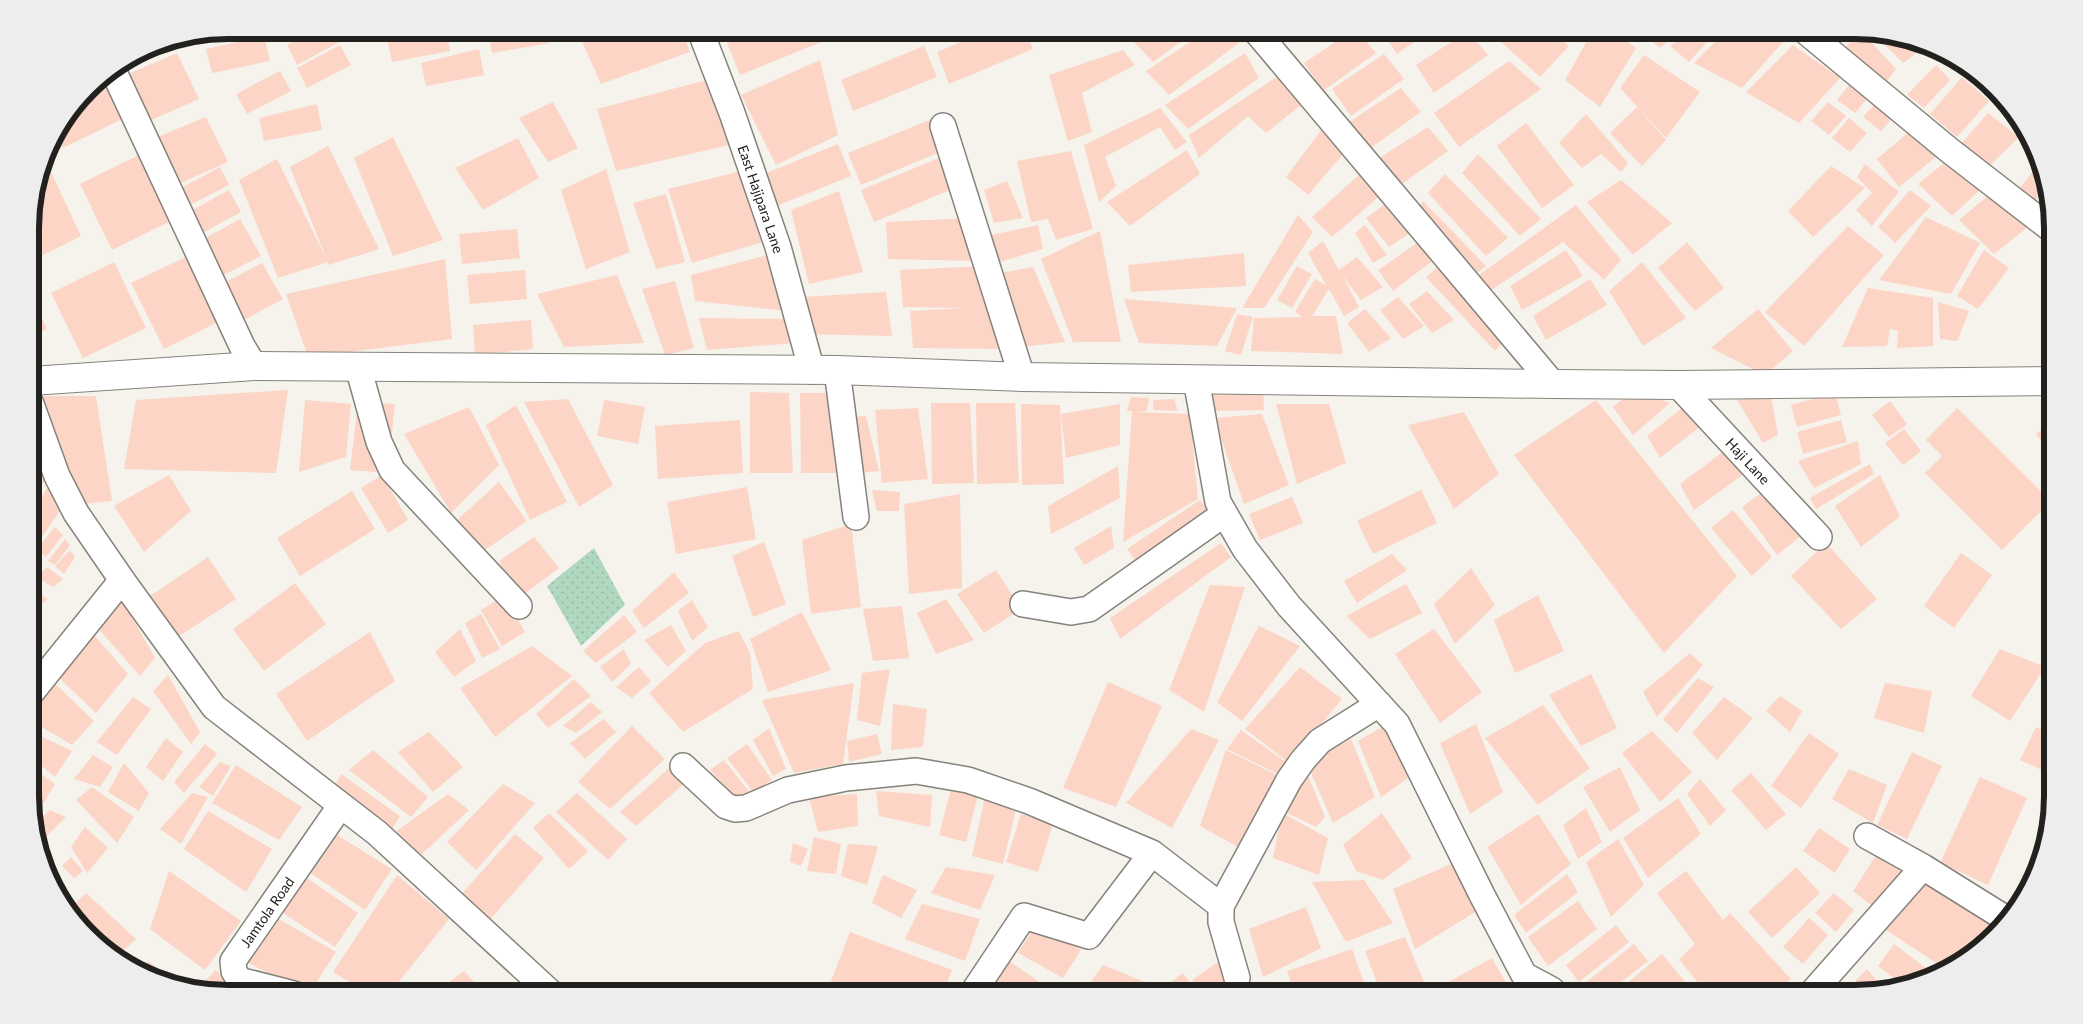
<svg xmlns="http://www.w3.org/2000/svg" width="2083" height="1024" font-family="Lato,sans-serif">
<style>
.grass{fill:url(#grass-dots)}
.building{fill:#fcd5c7}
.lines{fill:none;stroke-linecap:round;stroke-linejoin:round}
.minor-casing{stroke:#84837c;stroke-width:28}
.tertiary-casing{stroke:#84837c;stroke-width:30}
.minor{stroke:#fff;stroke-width:25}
.tertiary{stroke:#fff;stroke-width:28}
.labels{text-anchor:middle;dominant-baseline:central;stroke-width:4.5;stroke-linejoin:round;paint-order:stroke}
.street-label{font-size:14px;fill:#22211e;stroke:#fff}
.rim{fill:none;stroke:#22211e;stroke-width:6}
</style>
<defs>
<pattern id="grass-dots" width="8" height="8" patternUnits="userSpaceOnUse" patternTransform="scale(1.25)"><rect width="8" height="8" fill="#b0d8bf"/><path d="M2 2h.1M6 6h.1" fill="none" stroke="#97b9a4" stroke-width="1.8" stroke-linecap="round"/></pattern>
</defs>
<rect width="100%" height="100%" fill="#f5f3ec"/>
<path class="grass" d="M594,548L625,605L581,646L547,586Z"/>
<path class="building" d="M314,30H335L341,41L297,65L287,45Z
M422,30H446L450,51L392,62L387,39Z
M487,30H548L550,43L492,53Z
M577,30H682L690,52L601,84Z
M759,30H819L824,41L740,75L727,43Z
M990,30H1025L1033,49L949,84L937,52Z
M1142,30H1197L1153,62L1130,38Z
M1208,30H1232L1239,43L1169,95L1146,71Z
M1353,30H1357L1376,53L1323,91L1304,63Z
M1381,30H1431L1397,54Z
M1488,30H1551L1569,46L1540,77Z
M1593,30H1610L1636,48L1600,107L1565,80Z
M1638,30H1674L1676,33L1660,48Z
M1691,30H1715L1716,32L1689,62L1670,46Z
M1727,30H1785L1791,33L1742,88L1694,63Z
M1818,30H1847L1834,43Z
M1468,31L1488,55L1434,93L1416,65Z
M1858,31H1861L1896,69L1882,88L1841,54Z
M1874,34L1918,45L1922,49L1903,63Z
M264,36L270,61L212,73L206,49Z
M340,45L351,65L307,88L297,68Z
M1793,45L1840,78L1799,123L1746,92Z
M924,46L937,77L853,111L841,80Z
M479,49L484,75L426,86L421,63Z
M1123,50L1135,65L1082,93L1092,132L1068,141L1049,75Z
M177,53L199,99L149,121L126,75Z
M1245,53L1259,78L1188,129L1165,105Z
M1384,54L1404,79L1351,116L1332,89Z
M1644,55L1700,92L1666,138L1620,88Z
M820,60L838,135L776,165L741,95Z
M1509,61L1541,89L1459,147L1434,113Z
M1936,65L1950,80L1924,108L1907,95Z
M280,71L291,91L247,114L236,94Z
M1281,74L1306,101L1266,133L1248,116L1199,158L1189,135Z
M105,75L126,117L63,148L56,134L97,79Z
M1973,75L2008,104L2005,107L1971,77Z
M1962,77L1989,101L1957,137L1930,114Z
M714,78L734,144L616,171L597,109Z
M1853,80L1871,94L1855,113L1837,100Z
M1401,88L1421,112L1368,150L1349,122Z
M1880,98L1898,112L1881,131L1863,117Z
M553,102L578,148L548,162L519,118Z
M1828,102L1846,116L1829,135L1811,121Z
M317,104L322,130L264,141L259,118Z
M1637,107L1666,140L1642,166L1610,133Z
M1160,108L1187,142L1175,150L1160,127L1105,157L1116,186L1099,202L1084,145Z
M2014,111L2027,134L2009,118Z
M1988,113L2019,137L1983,172L1959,146Z
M1586,114L1628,163L1621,172L1601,154L1582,168L1559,143Z
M206,117L228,162L178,184L155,138Z
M1849,118L1867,133L1850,152L1832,138Z
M932,119L945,150L861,185L848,153Z
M1526,123L1574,185L1542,208L1497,146Z
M1325,125L1349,147L1308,195L1286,177Z
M1917,125L1942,152L1899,187L1877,159Z
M1428,127L1448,151L1395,189L1376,160Z
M393,137L443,240L393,256L354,158Z
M518,138L539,178L483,210L455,168Z
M838,144L851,176L767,210L754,178Z
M328,146L379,249L329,265L290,167Z
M1187,150L1200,174L1130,226L1107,202Z
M1071,151L1093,229L1056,240L1048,219L1031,222L1017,161Z
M143,153L175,219L112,250L80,184Z
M1478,154L1541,219L1520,236L1462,173Z
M944,156L957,187L874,222L861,190Z
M277,159L328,262L278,278L239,180Z
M1949,159L1981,189L1952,216L1918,184Z
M2040,162L2047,187L2030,206L2014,196Z
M1865,164L1899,192L1872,226L1856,210L1872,193L1857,177Z
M1831,166L1865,188L1813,237L1788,211Z
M220,167L229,185L190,205L181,188Z
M606,169L630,252L586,269L561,190Z
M50,170L81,236L31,261L30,215L41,174Z
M742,171L770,240L692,263L668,189Z
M1360,174L1382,194L1332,237L1312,217Z
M1445,174L1508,238L1486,256L1428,193Z
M1621,180L1672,223L1633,255L1587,202Z
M1007,181L1023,218L994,223L984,190Z
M229,190L241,212L197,236L185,214Z
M1910,190L1931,206L1895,243L1878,227Z
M839,191L863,272L809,284L791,210Z
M1991,193L2029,226L1994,254L1959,220Z
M666,194L685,262L656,269L633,203Z
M1423,201L1486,266L1464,283L1406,220Z
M1384,205L1410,233L1389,247L1366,218Z
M1576,205L1621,260L1604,280L1563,242L1490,291L1479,275Z
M1298,215L1313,232L1264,308H1242Z
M1926,217L1980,243L1951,294L1879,280Z
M971,218L977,261L888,259L886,222Z
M240,219L261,256L218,278L198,242Z
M1038,225L1043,249L996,263L986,236Z
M1365,225L1387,255L1373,263L1355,233Z
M1848,226L1884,255L1804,346L1765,312Z
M517,229L520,258L462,264L459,234Z
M1100,231L1121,342H1073L1041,259Z
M1323,241L1339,270L1357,257L1383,287L1361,300L1342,275L1359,307L1344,316L1329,289L1312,316H1336L1343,354L1251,351L1254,318L1302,317L1295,312L1315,279L1326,285L1308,253Z
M1687,242L1724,288L1695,311L1658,268Z
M1417,243L1435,259L1393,291L1378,270Z
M1566,250L1583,276L1522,310L1510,286Z
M1984,250L2009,268L1978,309L1957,296Z
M194,253L226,318L164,349L131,283Z
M775,253L788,311L695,301L691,275Z
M1244,253L1246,286L1131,292L1128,265Z
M445,259L452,339L308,357L286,294Z
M114,262L146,328L83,358L51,293Z
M1642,262L1686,318L1643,346L1609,291Z
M262,263L283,299L240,322L220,285Z
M1440,265L1510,335L1495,351L1426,277Z
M986,266L1002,349L913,348L910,311L964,308L903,307L900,270Z
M1297,266L1312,274L1292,308L1277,300Z
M1033,267L1065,342L1023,347L1001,273Z
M525,270L527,299L470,304L467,275Z
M617,275L644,343L564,347L537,294Z
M1590,279L1607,305L1546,340L1533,316Z
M675,281L694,348L665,355L642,289Z
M1868,288L1933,298V346L1897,348L1898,331L1890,329L1887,346L1842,347Z
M1427,291L1454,320L1432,333L1409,304Z
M886,292L892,336L803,334L800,297Z
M31,296L47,329L31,337Z
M1398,297L1424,326L1403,339L1380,310Z
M1124,299L1237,308L1217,346L1139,343Z
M1938,302L1969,311L1957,341L1940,339Z
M1365,309L1391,338L1369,352L1347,323Z
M1758,309L1793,351L1765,375L1711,348Z
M1237,314L1253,317L1241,355L1225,351Z
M699,318L787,319L795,343L707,350Z
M531,320L533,349L475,355L473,325Z
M1263,384L1264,410L1212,411L1204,385Z
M288,390L276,473L124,469L136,400Z
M1633,390L1670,403L1633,435L1613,407Z
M1731,390L1770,392L1778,435L1763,443Z
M750,392L789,393L793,473H750Z
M800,393H839L844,473H801Z
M1835,393L1841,415L1797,427L1791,405Z
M40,396H96L112,501L74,505L51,440Z
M1131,397L1149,398L1147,411L1135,412L1190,414L1198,499L1123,542L1132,411H1127Z
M568,399L613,485L579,507L524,402Z
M1174,399L1178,411L1153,410V400Z
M305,400L351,404L346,457L299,472Z
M604,400L645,407L638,444L597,436Z
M1596,400L1737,576L1664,653L1514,455Z
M1890,401L1907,424L1889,437L1872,415Z
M358,402L395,404L388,473L350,470Z
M931,403H970L974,483L932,484Z
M976,403H1015L1019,483L977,484Z
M1021,404L1060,405L1064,484L1022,485Z
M1120,404V445L1066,458L1061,414Z
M1276,404H1329L1346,463L1297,484Z
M1687,404L1706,422L1660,458L1647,436Z
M516,405L567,502L530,520L486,425Z
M469,407L499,465L451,513L404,434Z
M918,408L928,479L882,483L875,410Z
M1957,408L2051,501L2002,550L1925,473L1942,456L1926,440Z
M1464,412L1499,474L1454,509L1408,425Z
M1262,414L1289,485L1244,504L1214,418Z
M866,416L879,471L858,473L848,417Z
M740,420L743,473L658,479L655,426Z
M1841,420L1847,442L1803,454L1797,432Z
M2052,422V455L2036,434Z
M1904,429L1921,451L1903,465L1885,443Z
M1858,441L1861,464L1814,488L1798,461Z
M31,442L40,458L31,471Z
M1732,445L1749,470L1694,510L1680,484Z
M1870,464L1874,474L1816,509L1810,498Z
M43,466L48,474L31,504V483Z
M1118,466L1120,498L1051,534L1048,506Z
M169,475L191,511L144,552L114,506Z
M382,475L408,520L388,533L361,488Z
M1880,475L1900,516L1861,547L1835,506Z
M53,478L66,502L42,537L31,526V516Z
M499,482L527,521L475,557L458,519Z
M747,487L756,539L676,554L667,502Z
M1768,488L1802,535L1777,555L1742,507Z
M872,490L900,492L899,511H877Z
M1421,490L1437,523L1373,554L1357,521Z
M352,491L375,529L300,576L277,538Z
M960,494L962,588L909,594L904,504Z
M1292,497L1303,523L1260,540L1249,514Z
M1200,500L1214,520L1142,570L1127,549Z
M1733,510L1772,557L1752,576L1711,528Z
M851,524L861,607L811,614L802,540Z
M1111,526L1114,548L1084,565L1074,548Z
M55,527L63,535L46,557L37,549Z
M534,537L559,568L519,598L499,561Z
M65,539L70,545L55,565L48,561Z
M764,542L786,604L753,617L732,556Z
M1221,543L1231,557L1120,639L1110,618Z
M1826,543L1877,599L1841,629L1791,576Z
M70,550L75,557L64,574L55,566Z
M1961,553L1992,575L1954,628L1924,606Z
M1392,554L1407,570L1357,603L1344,581Z
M208,557L236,599L178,637L150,596Z
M47,567L63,579L53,587L36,577Z
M1471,568L1495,605L1455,644L1434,604Z
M996,570L1021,609L984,633L957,594Z
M674,572L689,593L644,628L632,611Z
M295,583L326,624L264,671L233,629Z
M1406,584L1422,613L1370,639L1346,616Z
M1210,585L1245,587L1204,712L1169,690Z
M31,589L48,599L39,606L31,601Z
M1538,595L1564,651L1515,673L1494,620Z
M504,596L525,632L502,646L481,610Z
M946,599L974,640L936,654L917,613Z
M122,600L155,658L140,676L96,626Z
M692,600L708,627L692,641L678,611Z
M902,606L909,658L873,661L863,609Z
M802,612L831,670L768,692L750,639Z
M481,614L500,649L482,658L465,623Z
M624,615L637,632L596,663L583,651Z
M671,625L686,651L668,667L644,640Z
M1259,626L1300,646L1242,721L1217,702Z
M87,627L128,674L96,713L55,674Z
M460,629L476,661L454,677L435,652Z
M1434,629L1482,692L1440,723L1395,654Z
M739,631L750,653L753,689L683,732L649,693L705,643Z
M370,632L395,681L307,741L276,694Z
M532,646L572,676L495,737L460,688Z
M624,649L631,664L612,682L600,667Z
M2000,649L2045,667L2010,721L1971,696Z
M1690,653L1703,665L1657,717L1643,692Z
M2053,663V683L2045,678Z
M639,667L651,681L632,698L616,687Z
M1300,667L1342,699L1289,763L1245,729Z
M890,669L880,726L857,720L862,673Z
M1591,674L1617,728L1581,746L1549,695Z
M168,675L200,732L191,744L153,691Z
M1698,678L1714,687L1677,733L1663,719Z
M574,679L591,696L548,728L536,714Z
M52,681L94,721L72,745L32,721V711Z
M1108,682L1162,706L1116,807L1063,788Z
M854,683L843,764L794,773L762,700Z
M1885,683L1932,691L1924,733L1874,718Z
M1780,696L1802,711L1790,732L1766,711Z
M133,697L151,709L117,755L97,742Z
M1724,697L1753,718L1717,760L1692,733Z
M591,702L602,712L576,733L563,726Z
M893,704L927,709L923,747L891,750Z
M1543,705L1590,768L1538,805L1485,738Z
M604,719L616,732L585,759L570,743Z
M1389,723L1414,774L1381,797L1358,741Z
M1476,724L1503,792L1470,814L1440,743Z
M632,726L665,759L610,809L578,782Z
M2036,727L2053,735V775L2020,760Z
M769,728L786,769L773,776L753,740Z
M1191,729L1219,740L1172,828L1126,803Z
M1241,730L1290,765L1282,776L1227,749Z
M1652,731L1692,772L1660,802L1622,753Z
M32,732L72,751L55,777L32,758Z
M429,732L463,767L433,792L398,752Z
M1809,733L1839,754L1801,808L1771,786Z
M877,734L882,754L849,762L847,741Z
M166,738L183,752L163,781L146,767Z
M1351,739L1375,797L1333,823L1306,762Z
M205,744L217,754L184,793L174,782Z
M747,744L772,780L754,793L727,758Z
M373,750L428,797L411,817L349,770Z
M1226,750L1285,779L1245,851L1200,826Z
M1912,752L1942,766L1907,839L1877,825Z
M93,755L113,767L100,787L74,779Z
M724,760L754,798L740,803L710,770Z
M220,762L231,766L213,796L199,787Z
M124,763L149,793L139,811L108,792Z
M236,765L302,807L279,840L212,803Z
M670,767L685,783L636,826L620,812Z
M1620,767L1640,810L1610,832L1583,787Z
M32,768L55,784L43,804L32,796Z
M1849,769L1887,785L1873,823L1832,799Z
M1307,773L1325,817L1316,827L1283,811Z
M1751,773L1786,814L1766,830L1731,790Z
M341,774L400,816L387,838L330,795Z
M1980,777L2027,798L1988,885L1940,863Z
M1700,779L1726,810L1710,826L1687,794Z
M503,784L535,803L476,870L447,842Z
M92,787L134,817L117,843L76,800Z
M951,789L978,795L966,842L939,835Z
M876,791L932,795L930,827L879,816Z
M192,793L208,797L181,844L160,829Z
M577,793L627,839L608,860L556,812Z
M448,794L469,810L419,857L395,832Z
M857,794L858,826L818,832L809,797Z
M985,797L1017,805L1003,864L972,856Z
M1678,798L1701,834L1648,878L1623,838Z
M1586,808L1602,842L1578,859L1563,825Z
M50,810L66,817L41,842L33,825Z
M208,811L272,849L246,892L184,849Z
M549,813L588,851L569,869L533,828Z
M1282,813L1328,838L1319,875L1273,858Z
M1382,813L1412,858L1383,880L1356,871L1343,845Z
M1021,814L1053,824L1038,872L1006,862Z
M1538,814L1571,864L1521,905L1487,847Z
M85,827L108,848L87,873L71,847Z
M1819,828L1850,849L1835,873L1803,851Z
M515,834L544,858L488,922L459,897Z
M337,835L392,869L365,910L306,870Z
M814,837L841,844L836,874L807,871Z
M1618,839L1644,885L1611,917L1586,862Z
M793,843L808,849L801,866L790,862Z
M848,844L878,846L867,885L841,876Z
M1877,854L1910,873L1880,912L1853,891Z
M71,857L83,871L74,878L62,866Z
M1456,862L1477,911L1415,949L1393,889Z
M946,867L995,875L980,910L931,893Z
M1796,867L1820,893L1772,938L1748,912Z
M169,871L241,921L205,970L150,929Z
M1686,871L1723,920L1730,913L1791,979L1774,994H1707L1679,959L1695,944L1657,893Z
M1567,874L1578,892L1526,933L1514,915Z
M397,875L449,919L389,994H370L333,972Z
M883,875L917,890L901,918L872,903Z
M304,876L358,913L335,947L280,911Z
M2034,877L2033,883L2020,903L2017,901Z
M1923,879L2000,930L1965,960L1947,970L1886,930Z
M1364,880L1393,923L1346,942L1312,882Z
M86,893L136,939L118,955L71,916L68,911Z
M1834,893L1854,910L1836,932L1815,913Z
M1578,901L1597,929L1548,966L1528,937Z
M922,904L980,919L965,961L905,939Z
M1306,907L1321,948L1263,977L1249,929Z
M272,915L336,952L309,994L241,959Z
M1809,918L1828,935L1803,964L1783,947Z
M1037,923L1081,950L1063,978L1018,953Z
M1616,925L1629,942L1579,982L1566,965Z
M850,932L952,970L943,994H826Z
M1405,937L1429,994H1381L1365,951Z
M1634,944L1648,961L1606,994H1592L1584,984Z
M1894,944L1934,974L1933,977L1919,983L1904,986L1878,966Z
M1352,949L1368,994H1295L1287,971Z
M1662,954L1686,983L1672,994H1614Z
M1492,958L1512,994H1439L1436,989Z
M1006,959L1050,989L1047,994H994L983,985Z
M1221,960L1238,992L1234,994H1200L1192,980Z
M148,961L177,982L141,974Z
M1103,965L1147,983L1138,994H1082Z
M1867,969L1885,990L1868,994H1843Z
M216,970L240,994H228L199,987Z
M464,971L485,994H433Z
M1183,973L1192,985L1181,994H1154Z"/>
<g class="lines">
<g class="minor-casing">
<path id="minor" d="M700,30L732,113L778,247L812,371
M1255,30L1553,384
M1804,30L1949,150L2051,229
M113,70L242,346L254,366
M943,126L1022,377
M358,367L379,442L392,470L519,606
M837,370L856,517
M1196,379L1218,502L1245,549L1289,606L1397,724L1482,895L1524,975L1552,990L1555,994
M1678,385L1819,537
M31,404L57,476L76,513L122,580L214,707L377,833L552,994
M1023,604L1071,612L1089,609L1224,514
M31,693L122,580
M683,766L726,806L735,809L746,808L788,790L846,778L916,771L968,780L1029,801L1152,853L1221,906
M1867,836L1923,867L2008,920
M1237,978L1221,922V906L1289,780L1303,760L1320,741L1379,704
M294,994L239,980L234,971L233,961L341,805
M972,994L1024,916L1089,936L1152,853
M1811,994L1923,867"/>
</g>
<g class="tertiary-casing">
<path id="tertiary" d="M31,381L254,366L837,370L1022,377L1553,384L1678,385L2052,381"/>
</g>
<use href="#minor" class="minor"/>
<use href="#tertiary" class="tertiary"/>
</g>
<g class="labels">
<g class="street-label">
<text transform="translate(761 199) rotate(71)">East Hajipara Lane</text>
<text transform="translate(1748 461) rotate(47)">Haji Lane</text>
<text transform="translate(267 912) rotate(-55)">Jamtola Road</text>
</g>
</g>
<path d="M0 0H2083V1024H0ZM228 39H1855A189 189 0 0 1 2044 228V796A189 189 0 0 1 1855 985H228A189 189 0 0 1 39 796V228A189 189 0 0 1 228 39Z" fill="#ededed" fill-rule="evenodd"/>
<path class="rim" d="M228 39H1855A189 189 0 0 1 2044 228V796A189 189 0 0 1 1855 985H228A189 189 0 0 1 39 796V228A189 189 0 0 1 228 39Z"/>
</svg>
